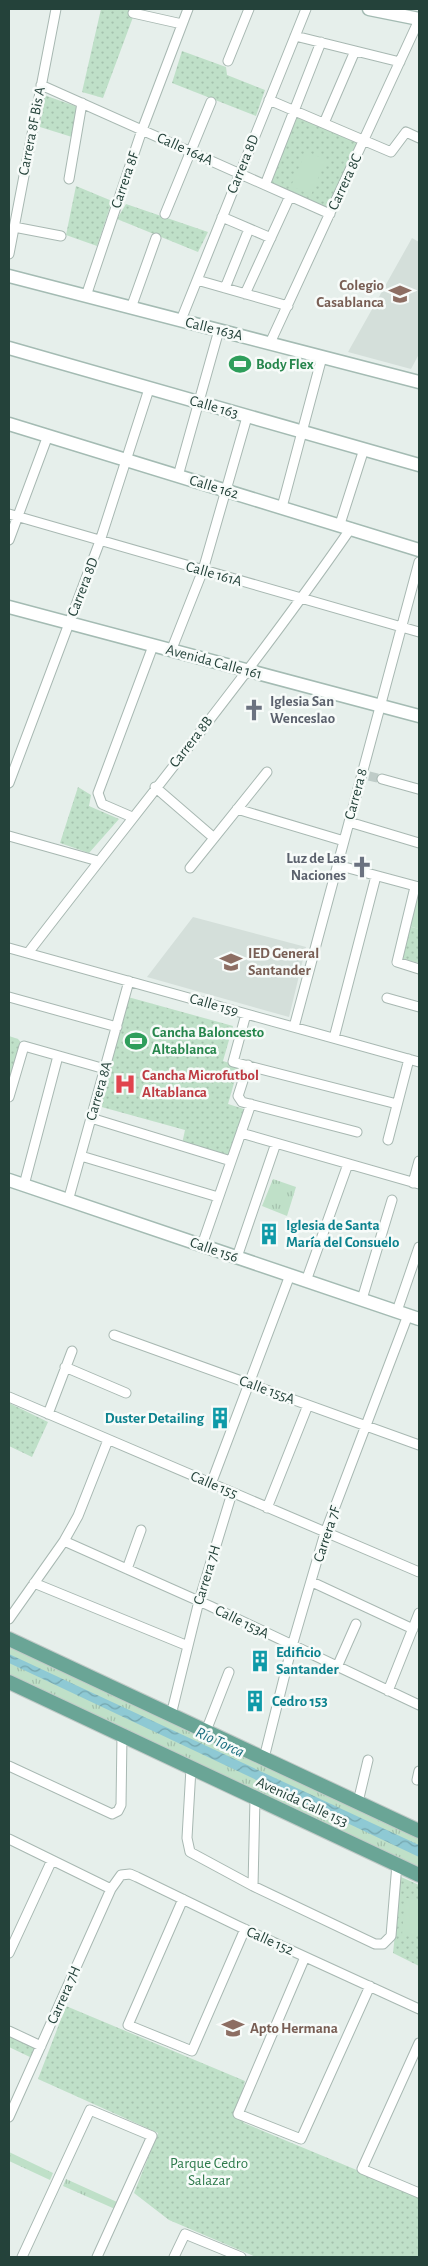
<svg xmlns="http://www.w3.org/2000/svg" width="428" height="2266" font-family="'Alegreya Sans',sans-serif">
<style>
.built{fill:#d4dfda}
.grass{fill:url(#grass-tufts)}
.park{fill:url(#park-dots)}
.garden{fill:#bfe0c8}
.water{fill:url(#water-waves)}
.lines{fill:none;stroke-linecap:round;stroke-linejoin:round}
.street-tunnel{stroke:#bfccc8;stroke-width:9;stroke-dasharray:9 4.5;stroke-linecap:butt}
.street-casing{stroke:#a8b8b2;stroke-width:11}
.secondary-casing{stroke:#a4bbb3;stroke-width:15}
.primary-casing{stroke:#c2cac8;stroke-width:16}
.street{stroke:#fff;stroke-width:9}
.secondary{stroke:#fff;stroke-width:12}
.primary{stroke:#6aa596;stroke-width:14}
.labels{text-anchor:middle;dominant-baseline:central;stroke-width:5;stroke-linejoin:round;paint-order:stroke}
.street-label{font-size:15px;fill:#24423a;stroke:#f7fbf9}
.education-label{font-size:15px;font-weight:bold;fill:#785e54;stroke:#f7fbf9;text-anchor:start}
.leisure-label{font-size:15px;font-weight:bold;fill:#27864d;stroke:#f7fbf9;text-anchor:start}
.worship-label{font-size:15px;font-weight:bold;fill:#5b616d;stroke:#f7fbf9;text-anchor:start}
.health-label{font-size:15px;font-weight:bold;fill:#be3a42;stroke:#f7fbf9;text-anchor:start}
.culture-label{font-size:15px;font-weight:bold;fill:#0d838f;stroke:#f7fbf9;text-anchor:start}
.park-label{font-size:15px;fill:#2d7a4b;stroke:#f7fbf9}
.water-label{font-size:16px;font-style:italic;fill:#1c6f80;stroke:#f7fbf9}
</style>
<defs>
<pattern id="grass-tufts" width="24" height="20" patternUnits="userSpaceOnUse" patternTransform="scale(1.25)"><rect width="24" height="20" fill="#bfe0c8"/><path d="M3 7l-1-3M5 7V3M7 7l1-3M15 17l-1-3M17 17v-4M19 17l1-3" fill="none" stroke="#a4c1ad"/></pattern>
<pattern id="park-dots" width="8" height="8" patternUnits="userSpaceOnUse" patternTransform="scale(1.25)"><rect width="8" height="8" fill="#bfe0c8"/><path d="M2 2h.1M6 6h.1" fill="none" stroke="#a4c1ad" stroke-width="1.8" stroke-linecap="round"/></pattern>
<pattern id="water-waves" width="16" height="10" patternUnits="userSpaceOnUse" patternTransform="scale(1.25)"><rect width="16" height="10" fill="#8ec9d4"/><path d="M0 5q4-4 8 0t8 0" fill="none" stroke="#74a5ad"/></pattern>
</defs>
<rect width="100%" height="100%" fill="#e6efeb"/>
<path class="built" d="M412,238L419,242V354L411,369L348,352Z
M193,917L306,947L289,1017L147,977Z"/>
<path class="grass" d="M273,1179L296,1187L287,1216L262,1206Z
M9,1643L419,1836V1869L9,1676Z
M9,2152L53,2173L50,2180L9,2161Z
M66,2179L117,2202L115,2209L63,2186Z"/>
<path class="park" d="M101,9H136L103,98L82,92Z
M182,51L226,67L227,75L265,90L256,116L172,83Z
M44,95L78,107L72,137L40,127Z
M298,113L362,139L328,210L270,182Z
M76,186L112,201L97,246L66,235Z
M126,204L208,232L198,252L117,219Z
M78,787L91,795L89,806L119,819L89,853L60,843Z
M408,926L419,929V963L400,958Z
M128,997L233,1026L223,1061L239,1066L228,1104L244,1109L231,1157L182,1144L185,1130L98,1106Z
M9,1036L18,1039L24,1046L12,1083L9,1082Z
M9,1403L48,1422L32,1457L9,1446Z
M401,1877L419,1885V1966L393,1953Z
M66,2006L245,2081L237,2113L244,2123L419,2196V2257H256L169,2220L134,2193L158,2133L38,2079Z
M9,2035L35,2047L32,2058L9,2047Z"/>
<path class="garden" d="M306,151L326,160L311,195L291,186Z
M416,890L419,891V929L406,925Z
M405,1898L419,1899V1936L402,1935Z"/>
<path class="water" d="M9,1654L419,1845V1857L9,1663Z"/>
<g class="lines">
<path class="street-tunnel" d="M369,776L382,779"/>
<g class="street-casing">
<path id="street" d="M133,13L182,24
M295,36L400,62
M228,61L249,9
M41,85L330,214
M269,100L391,152L406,132L419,138
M324,123L355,51
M69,179L82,103
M265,185L321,42
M165,214L211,102
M222,217L271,238
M14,227L61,236
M9,254L56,9
M197,280L288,306
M225,288L249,229
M245,294L290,196
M86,296L142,130L188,9
M131,308L156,238
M181,320L306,9
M270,343L419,20
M178,476L219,330
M282,507L322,357
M9,514L419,632
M340,524L364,449
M9,540L47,438
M171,651L203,570L247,417
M382,779L418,789
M9,783L100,541L149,389
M155,787L214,838
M237,809L344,841
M132,817L102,804L98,793L153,646
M349,822L419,843
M9,836L98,861
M337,865L419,887
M190,868L267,772
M415,887L397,962L419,969
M9,948L419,1062
M28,953C136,812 250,674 351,528
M9,997L117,1027
M387,998L419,1007
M246,1014L233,1062L397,1104
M294,1027L419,562
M334,1038L376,876
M248,1065L238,1096L242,1102L357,1132
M9,1097L24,1046L105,1069
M91,1118L231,1161
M241,1133L419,1184
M388,1140L409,1059
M81,1156L218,1197
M413,1183L419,1161
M24,1185L58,1056
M68,1201L129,981
M202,1245L251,1104
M237,1257L276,1143
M306,1281L348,1164
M362,1299L392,1200
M397,1311L419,1247
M114,1335L419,1445
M65,1367L126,1393
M9,1397L419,1572
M48,1414L72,1351
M211,1484L290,1275
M267,1508L308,1405
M64,1541L210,1606L419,1705
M127,1569L141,1530
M312,1582L413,1629
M34,1583L188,1646
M9,1619L64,1541L78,1516L108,1440
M337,1667L356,1624
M388,1691L419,1613
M171,1715L199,1601L232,1493
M206,1731L229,1672
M264,1758L292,1646L325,1533L408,1315
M9,1766L112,1814L118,1811L121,1805L122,1735
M191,1768L187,1838L190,1852L253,1886L375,1944H383L391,1936L397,1864
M417,1780L419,1771
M358,1802L368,1760
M9,1839L111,1889
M253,1886L255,1798
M183,1899L128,2025L192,2051L245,1929
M9,1953L52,1860
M305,1957L238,2114L301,2139L370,1986
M9,2031L41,2046
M419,2043L362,2169L419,2193
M9,2117L111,1889L121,1875L130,1874L137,1877L238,1926L419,2009
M22,2257L90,2110L152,2136L97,2257
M174,2257L185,2234L241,2257"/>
</g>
<g class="secondary-casing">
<path id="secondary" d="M369,9L419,19
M9,276L419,382
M9,348L419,465
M9,424L419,550
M9,607L419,716
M9,1180L419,1319"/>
</g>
<g class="primary-casing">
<path id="primary" d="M9,1639L419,1831
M9,1682L419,1875"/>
</g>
<use href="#street" class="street"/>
<use href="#secondary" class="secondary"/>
<use href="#primary" class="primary"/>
</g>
<defs>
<g id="school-bare" transform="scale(1.725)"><path d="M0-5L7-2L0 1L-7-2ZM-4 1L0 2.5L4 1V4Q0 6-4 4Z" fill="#8d6e63" stroke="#f7fbf9" stroke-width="2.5" paint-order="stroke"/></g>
<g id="stadium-bare" transform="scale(1.725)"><path d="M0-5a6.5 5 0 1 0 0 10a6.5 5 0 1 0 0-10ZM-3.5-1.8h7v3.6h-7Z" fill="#2e9e5b" stroke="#f7fbf9" stroke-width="2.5" paint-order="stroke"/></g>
<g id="church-bare" transform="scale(1.725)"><path d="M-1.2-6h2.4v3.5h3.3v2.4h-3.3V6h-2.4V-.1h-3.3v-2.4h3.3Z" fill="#6b7280" stroke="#f7fbf9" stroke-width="2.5" paint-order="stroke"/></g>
<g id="hospital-bare" transform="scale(1.725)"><path d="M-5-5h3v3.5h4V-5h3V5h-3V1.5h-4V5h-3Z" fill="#e0444e" stroke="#f7fbf9" stroke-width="2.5" paint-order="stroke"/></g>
<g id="building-bare" transform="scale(1.725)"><path d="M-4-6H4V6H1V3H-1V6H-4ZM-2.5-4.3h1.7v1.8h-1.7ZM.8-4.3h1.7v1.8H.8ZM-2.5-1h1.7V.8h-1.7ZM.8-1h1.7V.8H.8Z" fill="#0f9aa8" stroke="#f7fbf9" stroke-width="2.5" paint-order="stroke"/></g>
</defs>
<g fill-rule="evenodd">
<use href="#school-bare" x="400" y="294"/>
<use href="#stadium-bare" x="240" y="364"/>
<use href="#church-bare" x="254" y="710"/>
<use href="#church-bare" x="362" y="867"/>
<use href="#school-bare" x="231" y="962"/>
<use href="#stadium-bare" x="136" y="1041"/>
<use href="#hospital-bare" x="125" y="1084"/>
<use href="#building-bare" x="269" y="1234"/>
<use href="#building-bare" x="220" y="1418"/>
<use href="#building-bare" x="260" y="1661"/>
<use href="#building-bare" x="255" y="1701"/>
<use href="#school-bare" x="233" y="2028"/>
</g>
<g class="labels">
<g class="street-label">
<text transform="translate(32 131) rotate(-79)">Carrera 8F Bis A</text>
<text transform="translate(185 149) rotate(24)">Calle 164A</text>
<text transform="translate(243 164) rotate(-68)">Carrera 8D</text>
<text transform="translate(125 180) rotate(-71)">Carrera 8F</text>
<text transform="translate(345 182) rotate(-65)">Carrera 8C</text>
<text transform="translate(214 329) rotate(14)">Calle 163A</text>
<text transform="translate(214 407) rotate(16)">Calle 163</text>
<text transform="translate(214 487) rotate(17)">Calle 162</text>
<text transform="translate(214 574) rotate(16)">Calle 161A</text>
<text transform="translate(83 587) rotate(-69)">Carrera 8D</text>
<text transform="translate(214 662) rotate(15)">Avenida Calle 161</text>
<text transform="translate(191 742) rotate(-52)">Carrera 8B</text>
<text transform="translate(356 794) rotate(-75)">Carrera 8</text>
<text transform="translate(214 1005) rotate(16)">Calle 159</text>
<text transform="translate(99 1091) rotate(-74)">Carrera 8A</text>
<text transform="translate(214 1250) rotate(19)">Calle 156</text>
<text transform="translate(267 1390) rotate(20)">Calle 155A</text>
<text transform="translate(214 1485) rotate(23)">Calle 155</text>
<text transform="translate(327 1534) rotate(-72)">Carrera 7F</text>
<text transform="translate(207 1575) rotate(-73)">Carrera 7H</text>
<text transform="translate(242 1622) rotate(26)">Calle 153A</text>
<text transform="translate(302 1802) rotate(25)">Avenida Calle 153</text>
<text transform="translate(270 1941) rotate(24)">Calle 152</text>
<text transform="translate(64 1995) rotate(-66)">Carrera 7H</text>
</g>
<g class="education-label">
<text x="384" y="285" text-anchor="end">Colegio<tspan x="384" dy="17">Casablanca</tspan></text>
<text x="248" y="953">IED General<tspan x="248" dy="17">Santander</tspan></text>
<text x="250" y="2028">Apto Hermana</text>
</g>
<g class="leisure-label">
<text x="256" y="364">Body Flex</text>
<text x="152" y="1032">Cancha Baloncesto<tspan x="152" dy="17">Altablanca</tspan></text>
</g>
<g class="worship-label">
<text x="270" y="701">Iglesia San<tspan x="270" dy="17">Wenceslao</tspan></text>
<text x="346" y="858" text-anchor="end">Luz de Las<tspan x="346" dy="17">Naciones</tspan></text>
</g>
<g class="health-label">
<text x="142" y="1075">Cancha Microfutbol<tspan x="142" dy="17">Altablanca</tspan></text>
</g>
<g class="culture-label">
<text x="286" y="1225">Iglesia de Santa<tspan x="286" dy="17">María del Consuelo</tspan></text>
<text x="204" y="1418" text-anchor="end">Duster Detailing</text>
<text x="276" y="1652">Edificio<tspan x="276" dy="17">Santander</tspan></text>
<text x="272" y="1701">Cedro 153</text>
</g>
<g class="park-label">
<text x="209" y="2163">Parque Cedro<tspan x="209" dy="17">Salazar</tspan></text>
</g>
<g class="water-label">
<text transform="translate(220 1742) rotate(25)">Río Torca</text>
</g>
</g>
<rect width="428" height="2266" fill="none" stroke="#24423a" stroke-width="20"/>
</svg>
